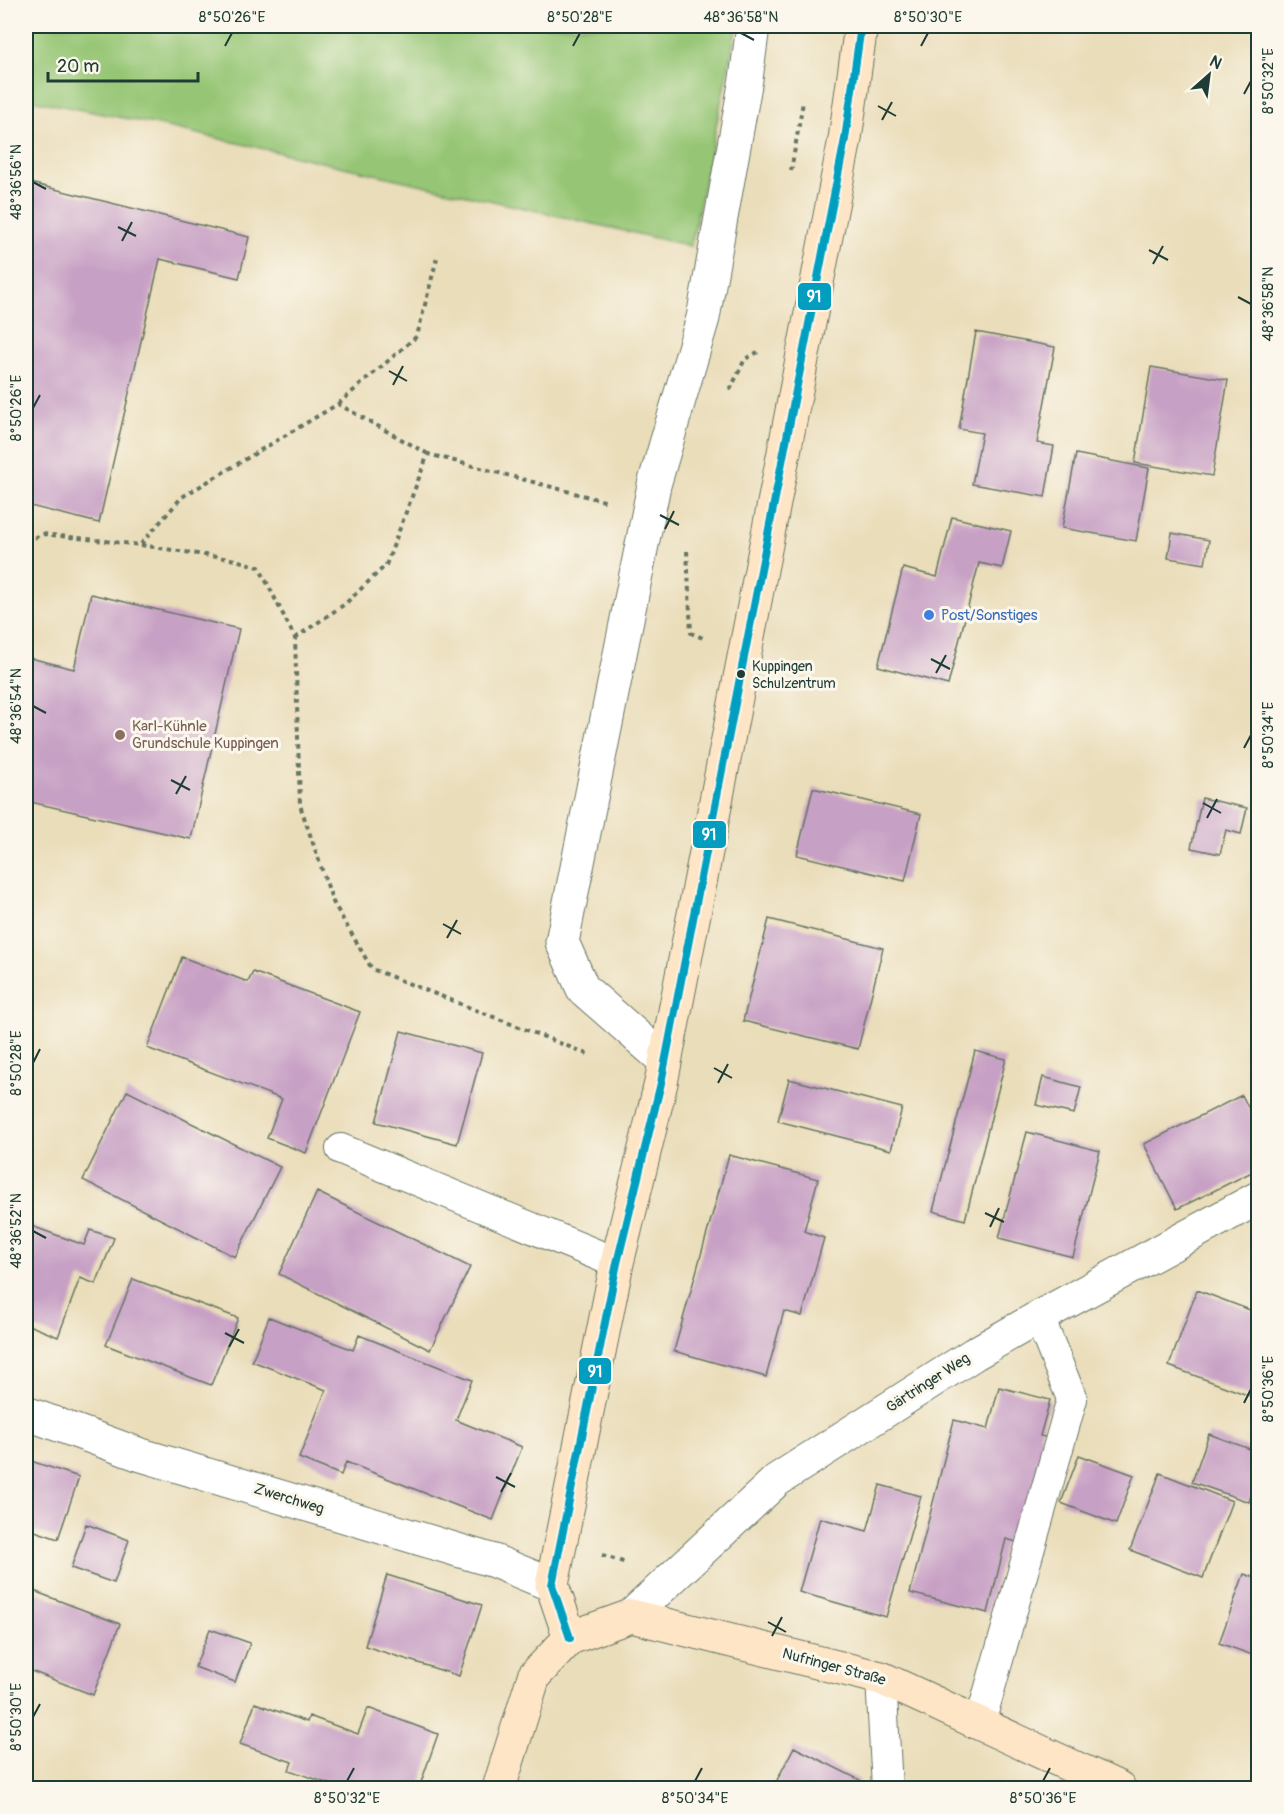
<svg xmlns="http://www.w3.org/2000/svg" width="1284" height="1814" font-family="Pangolin,sans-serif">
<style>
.green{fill:#96c675;stroke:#5a8254;stroke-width:1.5}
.building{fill:#c7a0c5}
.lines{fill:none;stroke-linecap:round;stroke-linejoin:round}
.lane-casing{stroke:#667563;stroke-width:32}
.street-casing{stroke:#667563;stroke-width:35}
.secondary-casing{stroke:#667563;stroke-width:35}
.path{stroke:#667563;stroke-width:4;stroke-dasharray:4.5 4.5;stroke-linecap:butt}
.lane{stroke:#fff;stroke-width:30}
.street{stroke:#fff;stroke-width:33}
.secondary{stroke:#fde5c5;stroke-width:33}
.bus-1-casing{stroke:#fbf7ec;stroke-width:12}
.bus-1{stroke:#039ebf;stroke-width:8}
.ticks{fill:none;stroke:#1f3d34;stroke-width:2}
.shop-dot{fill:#3f7fe0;stroke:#fbf7ec;stroke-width:2}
.bus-dot{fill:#1f3d34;stroke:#fbf7ec;stroke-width:2}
.education-dot{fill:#8d6e63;stroke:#fbf7ec;stroke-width:2}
.labels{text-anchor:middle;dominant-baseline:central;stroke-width:6;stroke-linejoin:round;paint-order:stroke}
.bus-label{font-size:14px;fill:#1f3d34;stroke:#fbf7ec;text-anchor:start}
.shop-label{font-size:15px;fill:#366cbe;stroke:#fbf7ec;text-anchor:start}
.education-label{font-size:15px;fill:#785e54;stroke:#fbf7ec;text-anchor:start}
.street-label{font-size:15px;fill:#1f3d34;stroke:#fbf7ec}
.line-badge{stroke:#fbf7ec;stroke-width:2}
.badge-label{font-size:16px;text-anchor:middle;font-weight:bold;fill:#fff}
.neatline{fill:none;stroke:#1f3d34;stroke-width:2}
.ticks-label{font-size:15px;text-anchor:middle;fill:#1f3d34}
</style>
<rect width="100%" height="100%" fill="#fbf7ec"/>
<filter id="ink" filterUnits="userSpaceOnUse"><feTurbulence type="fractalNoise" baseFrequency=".0167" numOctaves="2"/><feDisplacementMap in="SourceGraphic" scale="12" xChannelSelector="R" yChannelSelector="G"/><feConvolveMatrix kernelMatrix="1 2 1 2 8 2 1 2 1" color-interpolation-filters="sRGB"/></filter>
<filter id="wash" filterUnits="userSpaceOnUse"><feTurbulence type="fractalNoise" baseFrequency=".008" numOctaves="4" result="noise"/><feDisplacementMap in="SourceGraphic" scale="24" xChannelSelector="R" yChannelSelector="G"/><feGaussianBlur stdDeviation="1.35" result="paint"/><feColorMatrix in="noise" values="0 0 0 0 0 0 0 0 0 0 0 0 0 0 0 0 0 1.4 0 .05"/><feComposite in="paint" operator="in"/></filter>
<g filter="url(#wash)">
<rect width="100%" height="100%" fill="#eaddba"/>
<path class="green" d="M26,26H737L691,246L159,125L26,99Z"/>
<g id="blocks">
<path class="building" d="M26,128L34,130L26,161Z
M26,182L249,237L239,278L160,259L99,523L26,505Z
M976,332L1055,347L1037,443L1054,446L1045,497L972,484L982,433L959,429Z
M1151,367L1228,380L1212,476L1135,463Z
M1076,454L1149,468L1136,541L1062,528Z
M952,517L1011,531L1002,568L979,563L948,685L878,666L903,568L937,577Z
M1172,533L1209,540L1205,564L1168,558Z
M91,594L239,629L191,839L26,801V657L74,669Z
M813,788L921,814L905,881L797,855Z
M1202,798L1247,808L1241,834L1226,830L1220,854L1191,848Z
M769,919L883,948L858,1049L743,1021Z
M182,957L248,982L253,972L360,1012L306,1153L267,1138L282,1099L147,1048Z
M401,1031L482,1053L457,1144L376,1122Z
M975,1051L1006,1059L965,1220L933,1211Z
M1043,1077L1081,1087L1074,1114L1036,1105Z
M789,1079L902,1108L891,1150L778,1121Z
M127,1091L280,1167L235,1257L83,1180Z
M1242,1095L1258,1127V1169L1177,1209L1144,1144Z
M1027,1132L1100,1151L1073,1257L999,1238Z
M729,1155L818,1179L804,1231L824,1238L802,1316L784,1311L766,1377L674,1351Z
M317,1192L470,1267L430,1350L279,1274Z
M26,1224L84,1245L90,1230L114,1238L96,1284L80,1278L58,1337L26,1324Z
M133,1279L238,1318L211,1385L106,1345Z
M1197,1290L1258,1313V1399L1169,1366Z
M269,1317L353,1350L359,1335L472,1380L456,1420L522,1447L493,1520L346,1462L341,1475L299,1458L326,1390L252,1361Z
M999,1387L1050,1400L1040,1436L1051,1438L1024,1544L1006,1539L988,1613L910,1593L954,1420L988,1429Z
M1209,1434L1258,1452V1474L1249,1502L1192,1482Z
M1079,1455L1134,1475L1116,1524L1061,1503Z
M28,1460L79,1477L58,1539L26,1528V1468Z
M1160,1473L1232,1501L1203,1578L1130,1550Z
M880,1485L921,1496L886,1617L799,1592L820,1518L867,1531Z
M86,1524L129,1540L114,1583L71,1568Z
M1244,1574L1258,1579V1657L1219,1643Z
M387,1575L482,1605L459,1676L365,1646Z
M26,1588L120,1624L93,1695L26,1669Z
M210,1629L250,1643L235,1682L195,1667Z
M255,1703L307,1722L309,1716L358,1734L368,1708L438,1734L419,1788H341L289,1770L292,1762L240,1744Z
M794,1747L860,1780L856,1788H773Z"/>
</g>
</g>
<g filter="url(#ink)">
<use href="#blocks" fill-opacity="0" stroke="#667563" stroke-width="1.5"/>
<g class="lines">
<g class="lane-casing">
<path id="lane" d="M341,1149L617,1263
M881,1678L887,1788
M980,1723L1072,1399L1039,1317"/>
</g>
<g class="street-casing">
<path id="street" d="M664,1060L583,989L562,942L654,485L703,318L746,79L753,26
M26,1413L138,1454L494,1561L552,1585
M631,1616L777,1480L974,1354L1039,1317L1258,1198"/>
</g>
<g class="secondary-casing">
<path id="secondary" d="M570,1638L552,1585L617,1263L661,1083L845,139L861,26
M499,1788L534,1676L570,1638L631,1616L881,1678L1119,1788"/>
</g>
<path class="path" d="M791,171L803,102
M730,390L745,359L758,352
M338,404L417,336L438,254
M26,541L43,534L141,545L236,560L259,567L295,638L300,805L333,902L372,969L590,1055
M141,544L182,497L338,404L428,454
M687,551L691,633L703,638
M295,638L345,604L386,565L428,454L608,502
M602,1555L626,1563"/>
<use href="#lane" class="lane"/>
<use href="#street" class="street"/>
<use href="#secondary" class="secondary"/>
<g class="bus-1-casing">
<path id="bus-1" d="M570,1638L552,1585L617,1263L661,1083L845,139L861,26"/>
</g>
<use href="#bus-1" class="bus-1"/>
</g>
</g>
<path class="ticks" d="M741,33L754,40M225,46L232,33M573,46L580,33M921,46L928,33M1244,94L1251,81M878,106L896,116M882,120L892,102M33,182L46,189M118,227L136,236M122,241L132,222M1149,250L1168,260M1153,264L1163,246M1238,297L1251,304M389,371L407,381M393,385L403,366M33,408L40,395M660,515L679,525M665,529L674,511M931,659L950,669M936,673L946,655M33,706L46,713M1244,748L1251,735M171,780L190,790M176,794L186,776M1203,803L1221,813M1207,818L1217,799M443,924L461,934M447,938L457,920M33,1063L40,1049M714,1068L732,1078M718,1083L728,1064M985,1213L1004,1222M990,1227L999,1208M33,1231L46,1238M225,1333L244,1343M229,1347L239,1329M1244,1403L1251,1389M496,1477L515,1487M501,1492L511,1473M768,1622L786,1632M772,1636L782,1617M33,1717L40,1704M347,1781L354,1768M695,1781L702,1768M1043,1781L1050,1768"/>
<circle class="shop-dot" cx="929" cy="615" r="6"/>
<circle class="bus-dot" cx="741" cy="674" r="5"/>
<circle class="education-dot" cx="120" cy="735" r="6"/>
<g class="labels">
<g class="bus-label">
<text x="752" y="666">Kuppingen<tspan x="752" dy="17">Schulzentrum</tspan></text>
</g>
<g class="shop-label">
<text x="941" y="615">Post/Sonstiges</text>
</g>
<g class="education-label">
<text x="132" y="726">Karl-Kühnle<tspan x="132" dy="17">Grundschule Kuppingen</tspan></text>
</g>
<g class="street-label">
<text transform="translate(928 1383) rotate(-33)">Gärtringer Weg</text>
<text transform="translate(289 1499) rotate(17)">Zwerchweg</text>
<text transform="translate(834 1667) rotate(15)">Nufringer Straße</text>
</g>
</g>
<g class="line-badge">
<rect x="797" y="282" width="35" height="29" rx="6" fill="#039ebf"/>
<rect x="692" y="820" width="35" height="29" rx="6" fill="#039ebf"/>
<rect x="578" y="1357" width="34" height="28" rx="6" fill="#039ebf"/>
</g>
<g class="badge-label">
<text x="814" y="302">91</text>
<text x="709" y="840">91</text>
<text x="595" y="1377">91</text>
</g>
<rect width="1284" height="1814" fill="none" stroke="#fbf7ec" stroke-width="66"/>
<g transform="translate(1209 75) rotate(28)" stroke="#fbf7ec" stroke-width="4.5" paint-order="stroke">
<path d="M0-4.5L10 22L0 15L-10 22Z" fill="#1f3d34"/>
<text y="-9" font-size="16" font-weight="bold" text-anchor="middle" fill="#1f3d34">N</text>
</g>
<path d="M48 72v9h150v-9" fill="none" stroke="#1f3d34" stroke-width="3"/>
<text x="57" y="72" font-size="18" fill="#1f3d34" stroke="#fbf7ec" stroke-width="4.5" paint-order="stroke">20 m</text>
<rect x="33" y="33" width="1218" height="1748" class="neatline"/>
<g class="ticks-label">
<text x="232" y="22">8°50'26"E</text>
<text x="580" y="22">8°50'28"E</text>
<text x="741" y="22">48°36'58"N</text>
<text x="928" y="22">8°50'30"E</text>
<text transform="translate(1268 81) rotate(-90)" y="5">8°50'32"E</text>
<text transform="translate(16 182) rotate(-90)" y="5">48°36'56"N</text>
<text transform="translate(1268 304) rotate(-90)" y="5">48°36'58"N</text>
<text transform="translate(16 408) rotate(-90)" y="5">8°50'26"E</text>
<text transform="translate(16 706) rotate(-90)" y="5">48°36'54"N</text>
<text transform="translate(1268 735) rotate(-90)" y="5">8°50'34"E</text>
<text transform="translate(16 1063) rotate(-90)" y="5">8°50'28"E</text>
<text transform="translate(16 1231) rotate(-90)" y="5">48°36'52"N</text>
<text transform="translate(1268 1389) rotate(-90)" y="5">8°50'36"E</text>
<text transform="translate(16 1717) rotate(-90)" y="5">8°50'30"E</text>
<text x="347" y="1803">8°50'32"E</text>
<text x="695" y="1803">8°50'34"E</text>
<text x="1043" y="1803">8°50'36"E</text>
</g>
</svg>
